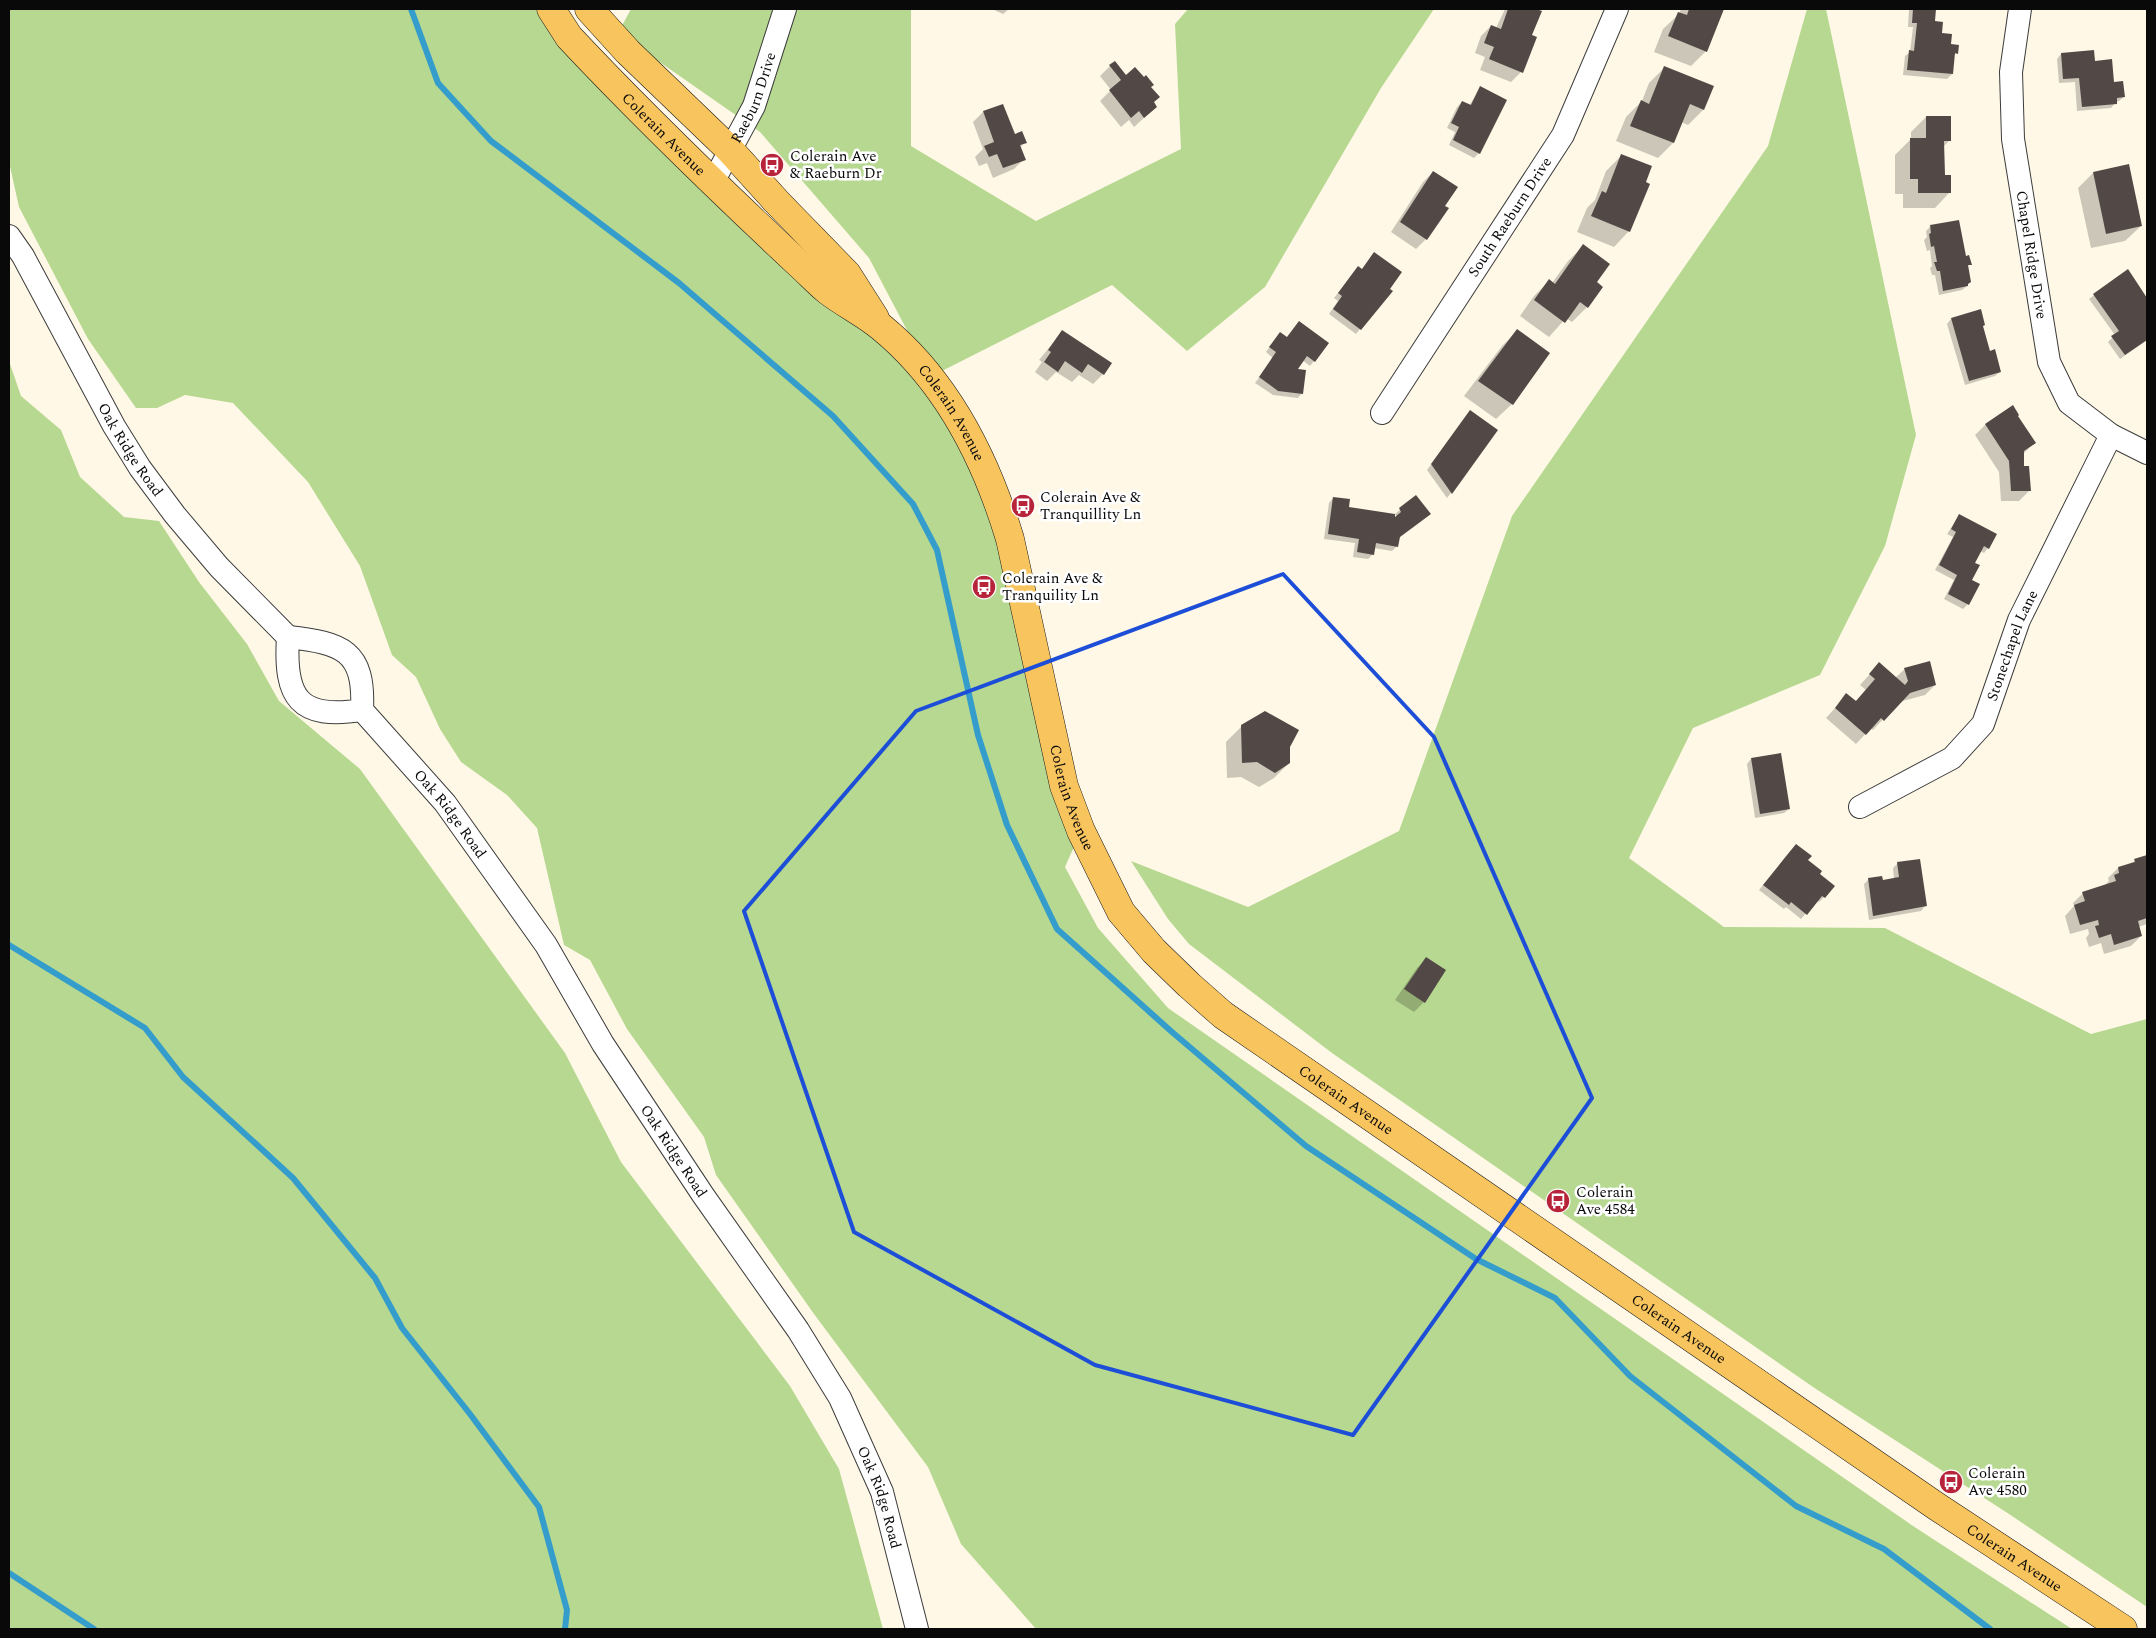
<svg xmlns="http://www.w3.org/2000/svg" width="2156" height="1638" font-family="Spectral,serif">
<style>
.forest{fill:#b7d891}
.shadow{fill:#0003}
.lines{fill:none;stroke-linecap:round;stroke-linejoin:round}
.stream{stroke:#349dcb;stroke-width:6}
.building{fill:#524946}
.minor-casing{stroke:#3c3c3c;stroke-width:24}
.major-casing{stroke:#1a1a1a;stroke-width:29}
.minor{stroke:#fff;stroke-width:22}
.major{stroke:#f8c45d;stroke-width:28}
.marked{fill:none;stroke:#1d4ed8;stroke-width:4;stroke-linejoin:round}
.labels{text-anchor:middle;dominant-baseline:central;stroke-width:5;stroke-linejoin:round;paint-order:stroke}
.street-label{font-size:15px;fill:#090909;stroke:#fff}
.poi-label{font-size:15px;fill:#090909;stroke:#fff;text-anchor:start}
</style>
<rect width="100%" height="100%" fill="#fff8e6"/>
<path class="forest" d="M9,9H551L930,374L869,258L760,132L618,33L631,9H911V146L1036,221L1181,149L1175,24L1188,9H1434L1381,88L1265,287L1187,351L1112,285L932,376L986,468L1081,831L1065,867L1098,928L1168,1008L1913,1526L2072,1629H1036L961,1544L928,1467L814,1314L716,1175L704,1137L627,1029L590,960L564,945L537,828L507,795L461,762L440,729L416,677L392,655L360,566L308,482L233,403L185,395L157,408H136L88,339L19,207L9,162Z
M1807,9H1826L1916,435L1885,546L1820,675L1693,728L1629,858L1724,927L1885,928L2091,1034L2147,1019V1607L2009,1514L1813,1387L1332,1053L1189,944L1168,919L1131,861L1248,907L1399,831L1512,516L1768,146Z
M9,361L21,396L61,430L80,477L124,517L159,521L199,582L247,644L279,701L360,769L565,1053L621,1162L790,1386L839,1469L883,1629H9Z"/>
<path class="shadow" d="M992,9H1009L1003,14Z
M1505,9H1532L1540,12L1531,35L1521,72L1511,82L1480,70L1485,57L1475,53L1481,36L1491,26L1496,28Z
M1681,9H1723L1706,51L1691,66L1654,52L1663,29L1679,14Z
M1909,9H1934L1933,22L1940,34L1957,53L1953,56L1952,74L1947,79L1903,75L1905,56L1910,52L1913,27H1908Z
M2061,54L2093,62L2124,97L2119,101L2116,102L2111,108L2077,111L2075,82L2059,83L2057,59Z
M1110,66L1126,77L1156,107L1134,127L1129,120L1121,127L1100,101L1111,90L1100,76Z
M1664,68L1712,87L1703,110L1688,125L1681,122L1673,143L1658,158L1616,141L1626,117L1642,101L1649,83Z
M1480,88L1479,153L1474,158L1449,145L1455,132L1447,128L1457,107L1462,102L1469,106Z
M1002,105L1014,136L1025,142L1020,148L1024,159L1014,169L993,178L987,163L979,166L975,157L983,149L973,122L983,112Z
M1926,117L1950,140L1943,147L1944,177L1950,192L1935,208H1903V194H1895V155L1911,139V132Z
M1621,156L1629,231L1614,247L1577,232L1587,208L1595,200L1606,171Z
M1433,172L1443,206L1426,239L1416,249L1391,232L1423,182Z
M2093,173L2141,226L2125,241L2091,248L2078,188Z
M1930,227L1970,264L1967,267V286L1962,290L1939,295L1935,275H1932L1930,268L1932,266L1930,250L1927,251L1924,240L1927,237L1926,231Z
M1583,246L1595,282L1587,307L1572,322L1566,318L1549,337L1520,316L1534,296L1549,281L1552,283L1568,261Z
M1358,268L1360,329L1356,334L1329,314L1338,301L1334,298Z
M2127,271L2147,300V340L2120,359L2108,342L2115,335L2089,299Z
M1951,319L1982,327L1989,353L2000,372L1995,376L1965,385L1947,324Z
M1299,322L1314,361L1310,366L1302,360L1296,370L1302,393L1298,398L1273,395L1255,383L1273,358L1266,352L1276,338H1287Z
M1517,331L1548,354L1512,404L1496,419L1464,396L1502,346Z
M1062,332L1103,374L1093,384L1079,375L1072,382L1056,372L1047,381L1035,372L1042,362L1039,360Z
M2013,407L2016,416L2034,443L2023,454V468L2029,491L2019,501H2001L1999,472L1975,435L1985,425Z
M1470,412L1451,493L1447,498L1427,470Z
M1416,496L1398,538L1397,546L1392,551L1374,548L1373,554L1368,559L1353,557L1355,543L1324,539L1329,503L1333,498L1348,508L1393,520L1397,517L1395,514Z
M1959,516L1988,548L1984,553L1980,551L1973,563L1968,604L1963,609L1944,599L1954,580L1935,570L1953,537L1947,534Z
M1879,664L1895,678L1905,669L1935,685L1925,695L1899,702L1873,730L1871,728L1856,744L1826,718L1847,695L1855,702L1866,690L1860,685Z
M1242,726L1288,746L1289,763L1274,778L1259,787L1241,777L1227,778L1226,742Z
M1751,759L1789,809L1784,813L1755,818L1747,764Z
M1791,850L1807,861L1818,874L1824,897L1819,902L1817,900L1801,919L1786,907L1784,909L1759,890Z
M2147,856V924L2138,927L2141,936L2131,946L2104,954L2101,943L2089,947L2086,938L2089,934L2088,929L2070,934L2065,916L2074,906L2073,903L2083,893L2104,886L2109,881L2108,878L2118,868Z
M1898,863L1925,906L1921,911L1869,920L1864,884L1869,879L1882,881L1894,879L1893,868Z
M1427,958L1444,971L1424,1002L1414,1012L1395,1000L1417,968Z"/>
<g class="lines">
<path class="stream" d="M411,9L438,83L491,141L679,283L833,416L913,504L937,550L978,735L1007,825L1057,929L1172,1032L1306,1146L1476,1259L1555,1298L1630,1376L1796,1506L1884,1549L1990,1629
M9,945L145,1028L183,1077L293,1178L375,1278L402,1328L470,1414L539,1507L567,1610L565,1629
M9,1573L94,1629"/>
</g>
<path class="building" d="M1508,9H1536L1542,11L1532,35L1537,37L1523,73L1489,59L1494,47L1484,43L1491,25L1501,29Z
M1689,9H1724L1707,52L1668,36L1678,12L1687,15Z
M1913,9H1936L1935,21L1943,22L1942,33L1952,34L1951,44L1959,45L1958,54L1955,53L1953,74L1907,70L1909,50L1914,51L1917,23H1912Z
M2094,50L2095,61L2112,59L2114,82L2123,81L2125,97L2117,98V104L2082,107L2079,78L2063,79L2061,53Z
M1115,61L1126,75L1135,67L1144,77L1146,75L1154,85L1151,87L1160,97L1154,102L1157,107L1144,118L1139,111L1131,118L1109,90L1121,80L1109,65Z
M1664,66L1714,86L1704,110L1690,104L1674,143L1630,126L1641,100L1649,104Z
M1480,86L1507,100L1480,154L1453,140L1459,127L1451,123L1462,101L1471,105Z
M1003,104L1015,134L1022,131L1027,143L1020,145L1026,160L1003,168L997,154L989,157L984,146L994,142L983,111Z
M1926,116H1951V141H1944L1945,175H1951V193H1918V179H1910V138H1926Z
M1621,154L1652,166L1646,182L1650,184L1630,232L1591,216L1602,191L1606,193Z
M2129,164L2142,226L2106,234L2093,172Z
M1433,171L1458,187L1445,206L1449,208L1427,240L1400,222Z
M1959,220L1966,256L1969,255L1972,265H1968L1971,282L1968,284V286L1943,291L1940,271H1937L1934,262H1937L1934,246L1931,247L1929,234L1931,233L1930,225Z
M1583,244L1610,264L1597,282L1603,287L1588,308L1580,302L1565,323L1534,300L1549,279L1555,284Z
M1374,252L1402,272L1390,289L1393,291L1361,330L1333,309L1342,296L1338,293L1358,266L1362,269Z
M2128,269L2147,298V340L2125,355L2111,336L2119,331L2093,294Z
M1981,309L1985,325L1983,326L1990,351L1995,349L2001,372L1969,381L1951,318Z
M1299,321L1329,343L1315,362L1307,356L1298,369L1306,370L1303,394L1278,391L1259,377L1276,352L1269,347L1280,332L1287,337Z
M1517,329L1550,353L1513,405L1478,381Z
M1062,330L1112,363L1104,375L1088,364L1082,373L1065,361L1058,372L1044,362L1051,352L1048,350Z
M2013,405L2019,415L2018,416L2036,443L2024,451V466H2029L2031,491H2011L2009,461L1985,424Z
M1470,410L1498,430L1452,494L1431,464Z
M1416,495L1431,514L1400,537L1398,547L1376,543L1374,555L1357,552L1359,539L1328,534L1333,497L1350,499L1349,507L1395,514V517L1401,512L1399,508Z
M1959,514L1997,534L1989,549L1984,546L1975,563L1980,565L1972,580L1980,584L1969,605L1948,594L1957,575L1939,565L1956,532L1951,529Z
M1930,661L1936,685L1910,693L1884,721L1881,718L1866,735L1835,708L1846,693L1856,701L1875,679L1869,674L1879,662L1905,685L1908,681L1904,668Z
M1265,711L1299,730L1290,747V763L1275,773L1257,762L1242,763L1241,725Z
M1781,753L1790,809L1760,814L1751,758Z
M1796,844L1812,856L1808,860L1822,871L1820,874L1835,886L1825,898L1822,896L1807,915L1791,902L1789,905L1763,885Z
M2147,855V918L2138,921L2142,936L2114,945L2111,934L2099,938L2095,926L2099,925L2098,920L2080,925L2074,905L2085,901L2082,892L2116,881L2114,875L2119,873L2118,867L2135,862L2134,859Z
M1920,859L1927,906L1873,916L1868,878L1882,876L1883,880L1899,877L1897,862Z
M1426,957L1446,970L1425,1003L1404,989Z"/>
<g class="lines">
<g class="minor-casing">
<g id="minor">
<path id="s1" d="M2020,9L2011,72L2013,139L2049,362L2069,403L2111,435L2147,453"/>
<path id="s2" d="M713,182L754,106L785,9"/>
<path id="s3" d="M9,236L23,256L114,426L140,468L175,515L219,567L288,637"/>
<path id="s4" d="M1382,413L1563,135L1617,9"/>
<path id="s5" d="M362,710C299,720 284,698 288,637C342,643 365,650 362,710L445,803L546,945L603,1044L703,1195L798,1330L840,1398L882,1492L917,1629"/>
<path id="s6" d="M1860,807L1952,758L1983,724L2019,620L2111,435"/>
</g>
</g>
<g class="major-casing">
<g id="major">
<path id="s7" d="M551,9L569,37C643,116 721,191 800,265C809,273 818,283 828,291C845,304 864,313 881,327C947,381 986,459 1010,539L1064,786L1081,831L1121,912L1154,951L1189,985L1223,1015L1936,1506L2123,1629"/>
<path d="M589,9L628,52L730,150L776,201L847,274L875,318"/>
</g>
</g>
<use href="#minor" class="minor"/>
<use href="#major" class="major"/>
</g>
<path class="marked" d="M1283,574L1434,737L1592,1098L1353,1435L1095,1365L854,1232L744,911L916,711Z"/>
<defs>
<g id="bus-disc" transform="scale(1.25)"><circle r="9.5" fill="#b72439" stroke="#fff"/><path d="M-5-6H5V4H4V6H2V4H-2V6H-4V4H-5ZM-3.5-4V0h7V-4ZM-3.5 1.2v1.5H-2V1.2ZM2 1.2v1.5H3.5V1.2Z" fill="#fff"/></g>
</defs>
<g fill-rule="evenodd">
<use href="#bus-disc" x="772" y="165"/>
<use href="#bus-disc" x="1023" y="506"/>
<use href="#bus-disc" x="984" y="587"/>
<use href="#bus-disc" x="1558" y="1201"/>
<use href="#bus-disc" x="1951" y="1482"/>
</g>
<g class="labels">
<g class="street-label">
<text stroke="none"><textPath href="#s2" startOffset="94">Raeburn Drive</textPath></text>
<text stroke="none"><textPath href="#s7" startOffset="169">Colerain Avenue</textPath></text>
<text stroke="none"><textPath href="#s4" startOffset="234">South Raeburn Drive</textPath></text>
<text stroke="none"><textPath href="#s1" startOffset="248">Chapel Ridge Drive</textPath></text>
<text stroke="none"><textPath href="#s7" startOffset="572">Colerain Avenue</textPath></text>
<text stroke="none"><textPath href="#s3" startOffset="246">Oak Ridge Road</textPath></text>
<text stroke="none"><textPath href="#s6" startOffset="234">Stonechapel Lane</textPath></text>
<text stroke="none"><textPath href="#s7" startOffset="978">Colerain Avenue</textPath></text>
<text stroke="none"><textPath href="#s5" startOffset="390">Oak Ridge Road</textPath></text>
<text stroke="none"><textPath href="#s7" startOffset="1398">Colerain Avenue</textPath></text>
<text stroke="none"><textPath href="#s5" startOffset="795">Oak Ridge Road</textPath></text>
<text stroke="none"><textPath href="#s7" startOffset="1802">Colerain Avenue</textPath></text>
<text stroke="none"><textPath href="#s5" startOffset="1200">Oak Ridge Road</textPath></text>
<text stroke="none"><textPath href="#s7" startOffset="2208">Colerain Avenue</textPath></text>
</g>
<g class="poi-label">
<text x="790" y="156">Colerain Ave<tspan x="790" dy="17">&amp; Raeburn Dr</tspan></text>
<text x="1040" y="497">Colerain Ave &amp;<tspan x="1040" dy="17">Tranquillity Ln</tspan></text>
<text x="1002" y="578">Colerain Ave &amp;<tspan x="1002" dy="17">Tranquility Ln</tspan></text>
<text x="1576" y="1192">Colerain<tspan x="1576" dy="17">Ave 4584</tspan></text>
<text x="1968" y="1473">Colerain<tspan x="1968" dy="17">Ave 4580</tspan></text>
</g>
</g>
<rect width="2156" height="1638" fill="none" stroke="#090909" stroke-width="20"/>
</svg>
